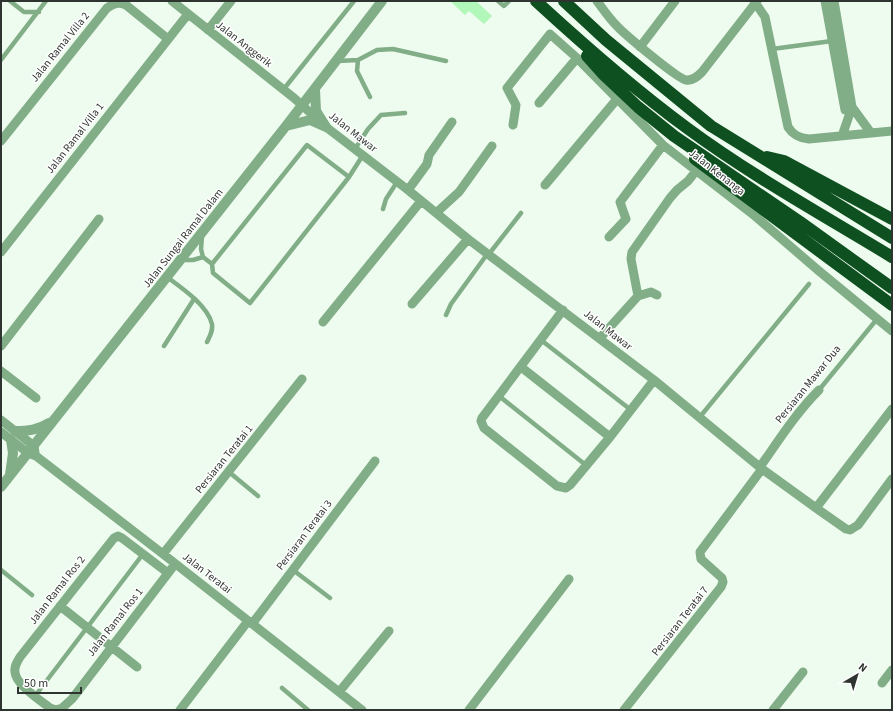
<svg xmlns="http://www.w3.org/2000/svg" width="893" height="711" font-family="'Source Sans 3',sans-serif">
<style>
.building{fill:#b1f7b9}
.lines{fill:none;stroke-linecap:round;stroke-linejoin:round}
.service{stroke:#81ae86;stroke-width:4.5}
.minor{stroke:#81ae86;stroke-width:9}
.tertiary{stroke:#81ae86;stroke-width:10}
.motorway{stroke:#0e501f;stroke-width:12}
.labels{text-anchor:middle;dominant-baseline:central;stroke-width:3;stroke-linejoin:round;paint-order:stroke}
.street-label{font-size:11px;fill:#2e342f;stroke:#fff}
</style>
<rect width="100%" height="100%" fill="#eefbef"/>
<path class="building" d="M450,1H476L492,16L484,24L469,11L465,15Z"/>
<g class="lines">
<path class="service" d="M10,1L24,12H39
M498,1L504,6L509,1
M772,49L832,41
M1,60L46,1
M358,60L357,71L370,97
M338,61L358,60L377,50L393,49L446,61
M283,90L354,1
M355,149L368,129L381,115L405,113
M349,177L307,145L212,264L213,273L250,303L349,177L363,155
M383,209L386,199L397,182
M202,236L201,249L203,257L212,264
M489,254L521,213
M181,260H193L203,257
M167,277C182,288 207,305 212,324C213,331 210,336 207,342
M446,315L451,304L488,253
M541,340L631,410
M164,346L194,299
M819,390L877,319
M499,396L587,466
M699,418L809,284
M229,472L258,496
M1,570L32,595
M293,570L330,598
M282,688L308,710
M35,696L143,554"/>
<path class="minor" d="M172,1L294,98L326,127L408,190L468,239L654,380L762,469L816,508L846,529L850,530L858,525L892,479
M597,1C603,9 609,18 616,25C624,34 678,79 686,80C693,81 698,76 702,72L757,1
M754,1L765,17L788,127C793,135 799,138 809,139L892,131
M825,1L845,110
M834,1L852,107L871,133
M208,30L231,1
M550,34L577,58L663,145L755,216L819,271L892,331
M640,47L675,1
M539,103L577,58
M513,125L516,105L507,88L550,34
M842,136L852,107
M1,141L107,8C114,3 118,2 126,5L168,39
M545,185L617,99
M408,190L427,164L429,155L452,122
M436,213L459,192L492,146
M609,237L626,219L620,202L663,145
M1,252L188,14
M638,296L631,259L632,252L670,198L677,190L688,181L696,171
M412,304L468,239
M563,310L482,418L481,421L484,428L557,486L566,488L570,485L610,437L654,380
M323,322L421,201
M600,338L638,296L651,292L657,295
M1,346L99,219
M521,367L610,437
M1,371L36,398
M1,420L34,446L35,453
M1,432L28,453L36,456L163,554L362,710
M760,467C779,440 796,413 819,390
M816,508L892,409
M163,554L302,379
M60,606L137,667
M252,624L375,461
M882,683L892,670
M339,692L389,631
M56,710L50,708C41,701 15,684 15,672C14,667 17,662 20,657L114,538L118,536L122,538L168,573
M56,710L62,708L72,699L172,568
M180,710L248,621
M469,710L569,579
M624,710L721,587L723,582L722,578L701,559L700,552L762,469
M773,710L803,672"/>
<path class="tertiary" d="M315,90L316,111L326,127
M286,126L310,120L326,127
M15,431C28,431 38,430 49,423
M10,475L13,453L11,440
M1,487L286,126L382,1"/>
<path class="motorway" d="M536,1C585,46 634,89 687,128C752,176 823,215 892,257
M564,1L606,40L711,126L892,238
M587,56L604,75L638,107L674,136L800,222L892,288
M767,157L784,161L892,219
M695,159L892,305"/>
</g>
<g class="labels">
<g class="street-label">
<text transform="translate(244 44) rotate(38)">Jalan Anggerik</text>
<text transform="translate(60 47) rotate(-51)">Jalan Ramal Villa 2</text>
<text transform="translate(353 132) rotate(38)">Jalan Mawar</text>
<text transform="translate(75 138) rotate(-52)">Jalan Ramal Villa 1</text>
<text transform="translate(717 172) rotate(38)">Jalan Kenanga</text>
<text transform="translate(183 238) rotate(-52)">Jalan Sungai Ramal Dalam</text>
<text transform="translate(608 330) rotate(38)">Jalan Mawar</text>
<text transform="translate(808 384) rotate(-51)">Persiaran Mawar Dua</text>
<text transform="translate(224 459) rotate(-51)">Persiaran Teratai 1</text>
<text transform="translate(304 535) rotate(-53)">Persiaran Teratai 3</text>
<text transform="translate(207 573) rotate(38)">Jalan Teratai</text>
<text transform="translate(57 590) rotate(-52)">Jalan Ramal Ros 2</text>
<text transform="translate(680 621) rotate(-52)">Persiaran Teratai 7</text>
<text transform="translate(115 622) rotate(-52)">Jalan Ramal Ros 1</text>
</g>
</g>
<rect width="893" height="711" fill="none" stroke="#2e342f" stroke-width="4"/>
<g transform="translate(857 675) rotate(38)" stroke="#ffffff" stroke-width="3" paint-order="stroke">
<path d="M0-3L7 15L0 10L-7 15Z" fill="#2e342f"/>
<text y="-6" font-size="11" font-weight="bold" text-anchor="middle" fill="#2e342f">N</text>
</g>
<path d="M18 687v6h63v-6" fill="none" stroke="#2e342f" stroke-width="2"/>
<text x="24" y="687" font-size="12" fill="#2e342f" stroke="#ffffff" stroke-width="3" paint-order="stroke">50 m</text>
</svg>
